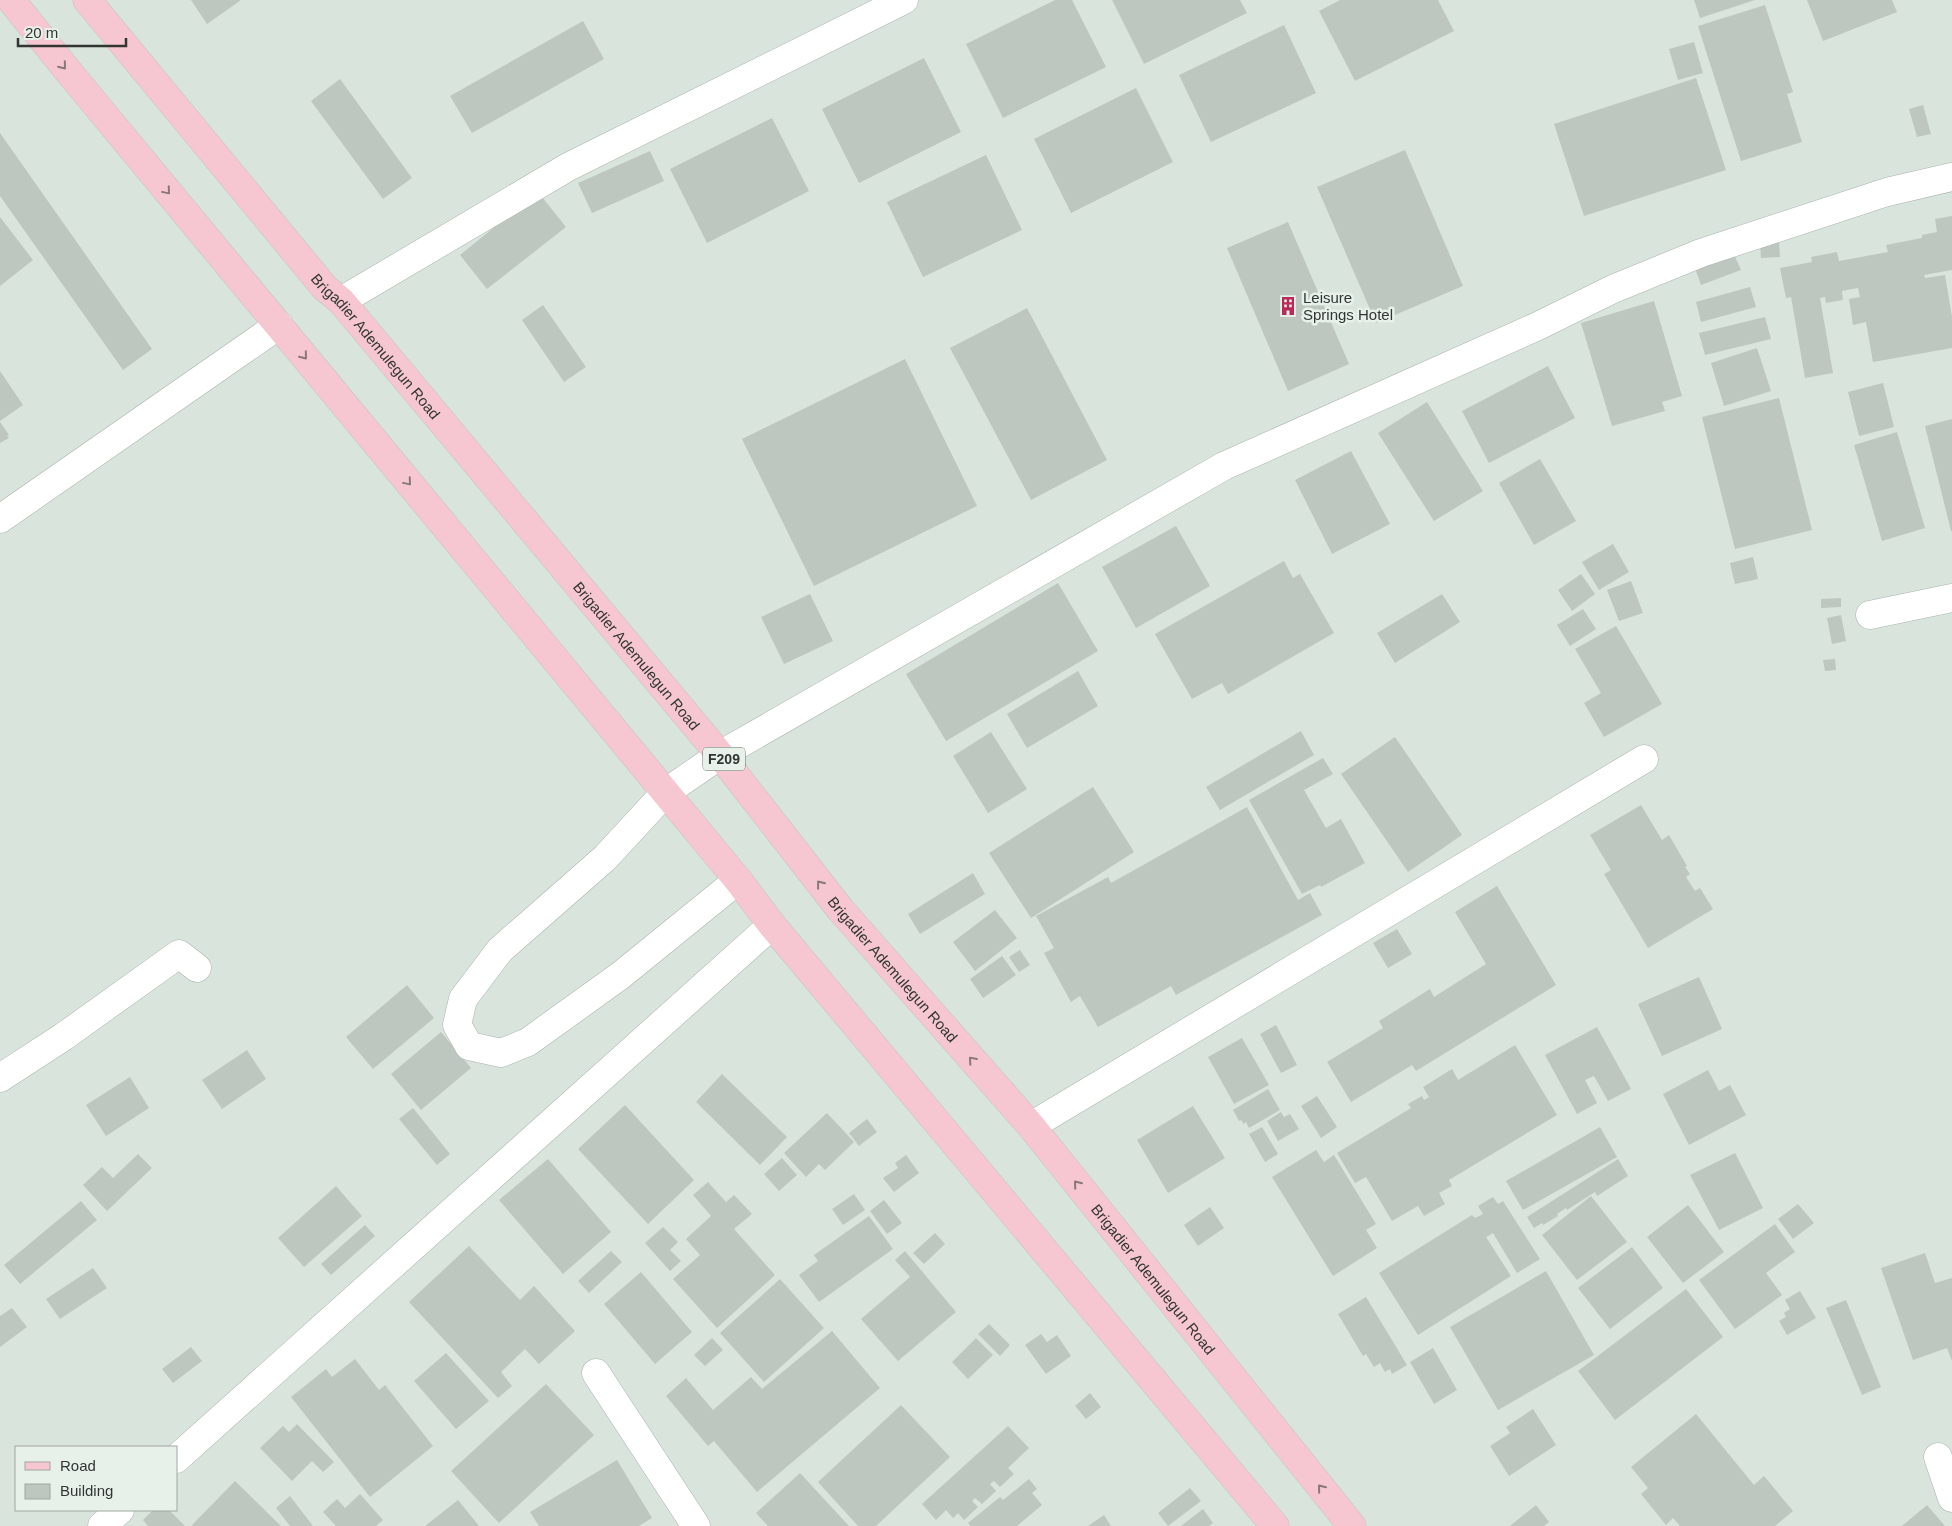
<svg xmlns="http://www.w3.org/2000/svg" width="1952" height="1526" font-family="Arial,sans-serif">
<style>
.building{fill:#bdc7bf}
.lines{fill:none;stroke-linecap:round;stroke-linejoin:round}
.minor-casing{stroke:#aab4ac;stroke-width:29}
.major-casing{stroke:#c2c3c2;stroke-width:29}
.minor{stroke:#fff;stroke-width:28}
.major{stroke:#f6c7d0;stroke-width:28}
.oneway{stroke:#8a777a}
.labels{text-anchor:middle;dominant-baseline:central;stroke-width:5;stroke-linejoin:round;paint-order:stroke}
.shield{fill:#e7f1e9;stroke:#686e6a;stroke-width:1}
.shield-label{font-size:14px;font-weight:bold;fill:#323633}
.poi-label{font-size:15px;fill:#323633;stroke:#e7f1e9;text-anchor:start}
.street-label{font-size:15px;fill:#323633;stroke:#e7f1e9}
</style>
<rect width="100%" height="100%" fill="#d9e4dc"/>
<path class="building" d="M191,0H241L207,24Z
M1055,0H1072L1106,67L1003,118L966,44Z
M1112,0H1240L1247,13L1144,64Z
M1340,0H1438L1454,31L1355,81L1319,11Z
M1694,0H1755L1700,18Z
M1807,0H1892L1897,12L1823,41Z
M1765,5L1793,92L1787,94L1802,142L1741,161L1698,26Z
M583,21L604,59L472,133L450,96Z
M1284,25L1316,93L1211,142L1179,75Z
M1694,42L1703,73L1678,80L1669,49Z
M924,58L961,132L859,183L822,109Z
M1696,78L1726,170L1584,216L1554,124Z
M340,79L412,178L383,199L311,101Z
M1136,88L1173,162L1071,213L1034,139Z
M1923,105L1931,134L1917,137L1909,109Z
M772,118L809,191L707,243L670,169Z
M0,133L152,349L123,370L0,196Z
M1405,150L1463,286L1376,323L1317,187Z
M650,151L664,181L592,213L578,183Z
M986,155L1022,230L923,277L887,202Z
M538,192L566,227L487,289L460,255Z
M1952,216V270L1924,275L1925,278L1945,275L1952,317V348L1873,362L1866,322L1853,325L1849,299L1860,297L1858,288L1842,291L1843,300L1826,303L1825,297L1820,298L1833,373L1805,378L1791,297L1786,298L1780,268L1812,262L1811,257L1837,252L1839,261L1888,252L1886,245L1922,238V235L1937,232L1935,219Z
M0,217L33,260L0,286Z
M1288,222L1349,364L1288,391L1227,248Z
M1779,242L1780,257L1761,258L1760,243Z
M1732,250L1741,270L1701,285L1694,265Z
M1750,287L1756,307L1701,322L1696,302Z
M1654,301L1682,396L1662,402L1665,411L1612,426L1581,323Z
M543,305L586,367L564,382L522,320Z
M1027,308L1107,460L1031,500L950,348Z
M1765,317L1771,339L1705,355L1699,333Z
M1757,348L1771,391L1724,406L1711,363Z
M905,359L977,506L814,586L742,439Z
M1548,366L1575,418L1489,463L1462,411Z
M0,371L23,405L0,421Z
M1883,383L1894,427L1859,436L1848,392Z
M1779,398L1812,530L1735,549L1702,417Z
M1427,402L1483,491L1434,521L1378,433Z
M1952,419V531H1951L1925,426Z
M0,422L9,435L7,436L9,438L0,443Z
M1897,432L1925,528L1882,541L1854,445Z
M1351,451L1390,524L1332,554L1295,480Z
M1540,459L1576,521L1534,545L1499,483Z
M1176,526L1210,586L1136,628L1102,567Z
M1613,544L1629,572L1599,590L1582,562Z
M1753,557L1758,579L1735,584L1730,563Z
M1284,561L1293,578L1300,574L1334,633L1228,694L1222,683L1192,699L1155,634Z
M1581,574L1595,594L1572,611L1558,590Z
M1631,581L1643,613L1619,621L1607,590Z
M1058,583L1098,651L946,741L906,674Z
M810,594L833,641L784,664L761,617Z
M1442,594L1460,622L1395,663L1377,633Z
M1841,598V607L1821,608V599Z
M1583,609L1596,629L1570,646L1557,625Z
M1841,615L1846,641L1832,644L1827,618Z
M1616,626L1662,704L1604,737L1584,703L1601,693L1575,649Z
M1835,659L1836,670L1825,671L1823,660Z
M1078,671L1098,706L1027,748L1007,714Z
M1301,731L1314,755L1220,810L1206,787Z
M991,732L1027,789L988,813L953,756Z
M1395,737L1462,835L1408,872L1341,774Z
M1323,758L1333,774L1304,790L1326,828L1341,819L1365,863L1321,887L1320,885L1302,894L1249,800Z
M1093,787L1134,852L1031,918L989,853Z
M1641,805L1662,840L1669,835L1687,866L1685,867L1690,874L1686,877L1695,891L1700,888L1713,909L1648,948L1604,874L1611,870L1590,835Z
M1247,807L1298,900L1310,893L1322,915L1176,995L1171,986L1098,1027L1080,996L1071,1002L1044,953L1054,948L1036,916L1108,877L1111,883Z
M973,873L985,894L920,934L908,914Z
M1497,886L1556,985L1416,1071L1412,1065L1351,1102L1327,1062L1383,1028L1379,1021L1430,989L1434,997L1486,964L1455,912Z
M995,910L1017,938L975,971L953,942Z
M1397,929L1412,954L1388,968L1373,943Z
M1020,950L1030,965L1019,972L1009,957Z
M1002,956L1016,975L983,998L970,979Z
M1699,977L1722,1029L1662,1056L1638,1004Z
M407,985L434,1018L373,1069L346,1037Z
M1276,1025L1297,1065L1281,1073L1260,1034Z
M1597,1027L1631,1089L1608,1101L1594,1076L1585,1080L1597,1103L1577,1114L1545,1055Z
M441,1032L471,1068L421,1110L391,1074Z
M1242,1038L1269,1085L1234,1104L1208,1057Z
M1515,1045L1557,1115L1449,1180L1452,1186L1439,1193L1445,1204L1424,1216L1418,1206L1392,1221L1366,1177L1355,1183L1337,1153L1411,1108L1408,1104L1422,1096L1424,1100L1429,1097L1423,1087L1452,1069L1458,1080Z
M247,1050L266,1079L222,1109L202,1080Z
M1708,1070L1719,1091L1730,1085L1746,1115L1689,1145L1663,1094Z
M722,1074L787,1137L760,1165L696,1102Z
M130,1077L149,1108L106,1136L86,1105Z
M1268,1089L1280,1110L1249,1128L1246,1122L1244,1124L1241,1120L1239,1121L1233,1110Z
M1317,1096L1337,1127L1321,1138L1301,1106Z
M625,1105L694,1180L648,1224L578,1149Z
M1193,1106L1225,1158L1168,1193L1137,1140Z
M413,1108L450,1154L437,1165L399,1119Z
M1281,1112L1284,1117L1290,1114L1299,1129L1278,1141L1267,1121Z
M827,1113L854,1142L825,1170L819,1164L806,1177L784,1153Z
M867,1119L877,1132L859,1146L849,1133Z
M1262,1127L1278,1154L1265,1162L1249,1134Z
M1600,1127L1617,1157L1523,1210L1506,1181Z
M1316,1150L1324,1162L1334,1155L1376,1224L1366,1230L1377,1248L1333,1276L1272,1177Z
M1735,1153L1763,1208L1719,1230L1690,1175Z
M138,1154L152,1168L107,1211L83,1185L102,1167L113,1178Z
M906,1155L919,1173L894,1192L883,1178L898,1168L895,1163Z
M782,1158L797,1175L779,1191L764,1174Z
M548,1159L611,1232L563,1274L499,1200Z
M1618,1159L1628,1176L1597,1196L1595,1192L1567,1210L1566,1208L1557,1214L1558,1216L1543,1225L1542,1223L1534,1228L1527,1217Z
M708,1182L726,1202L734,1195L752,1214L734,1229L775,1275L717,1328L673,1279L700,1255L686,1239L711,1216L693,1195Z
M336,1186L362,1216L304,1267L278,1238Z
M854,1194L865,1210L843,1225L832,1209Z
M1591,1196L1627,1242L1577,1280L1542,1235Z
M1493,1197L1498,1204L1503,1201L1540,1259L1517,1273L1493,1233L1486,1237L1511,1276L1418,1335L1379,1273L1472,1215L1475,1218L1483,1214L1478,1206Z
M884,1200L902,1223L887,1234L870,1211Z
M81,1201L97,1220L20,1284L4,1265Z
M1798,1204L1814,1223L1793,1239L1778,1219Z
M1688,1205L1724,1252L1683,1283L1647,1237Z
M1210,1207L1224,1228L1198,1246L1184,1225Z
M869,1216L893,1249L819,1302L799,1275L818,1261L814,1255Z
M1775,1224L1795,1252L1766,1273L1782,1295L1735,1329L1699,1280Z
M365,1225L375,1236L331,1275L321,1264Z
M663,1227L678,1242L670,1250L681,1261L670,1271L645,1243Z
M935,1233L945,1244L924,1264L913,1253Z
M469,1246L520,1300L534,1286L575,1331L539,1364L525,1349L501,1372L512,1386L498,1398L409,1302Z
M1632,1247L1663,1288L1610,1329L1578,1288Z
M611,1251L622,1262L589,1293L578,1281Z
M905,1251L956,1312L898,1361L861,1319L910,1277L895,1260Z
M1925,1253L1935,1283L1952,1278V1361L1947,1348L1913,1360L1881,1268Z
M93,1268L107,1288L60,1319L46,1299Z
M1546,1271L1594,1355L1498,1410L1450,1327Z
M641,1272L692,1332L655,1364L604,1304Z
M780,1279L824,1328L764,1382L720,1333Z
M1686,1289L1723,1337L1615,1420L1578,1371Z
M1800,1291L1816,1318L1787,1335L1779,1321L1786,1317L1784,1313L1790,1309L1785,1300Z
M1366,1297L1407,1365L1392,1374L1390,1369L1385,1372L1380,1363L1374,1367L1366,1354L1363,1356L1338,1314Z
M1846,1300L1881,1387L1862,1395L1826,1308Z
M12,1308L27,1327L0,1347V1316Z
M989,1324L1010,1345L1000,1356L978,1334Z
M832,1331L880,1388L757,1492L714,1441L708,1446L666,1396L686,1378L713,1410L751,1377L762,1389Z
M1041,1334L1047,1342L1057,1335L1071,1356L1046,1374L1025,1345Z
M712,1338L723,1350L705,1366L694,1355Z
M976,1338L993,1355L968,1379L952,1362Z
M191,1347L202,1361L173,1383L162,1369Z
M1433,1348L1457,1390L1434,1404L1410,1362Z
M446,1353L489,1401L456,1429L414,1381Z
M355,1359L379,1390L385,1385L433,1446L370,1497L291,1397L326,1369L332,1377Z
M546,1384L594,1435L499,1523L451,1471Z
M1090,1393L1101,1407L1086,1419L1075,1406Z
M901,1405L950,1457L876,1526H858L818,1482Z
M1533,1409L1556,1445L1509,1476L1490,1446L1510,1433L1506,1427Z
M1696,1414L1754,1485L1764,1476L1793,1511L1775,1526H1680L1673,1518L1666,1525L1641,1494L1648,1488L1631,1467Z
M297,1424L334,1462L323,1472L312,1461L292,1481L260,1448L283,1426L289,1432Z
M1008,1426L1029,1448L1008,1468L1014,1474L1000,1487L994,1481L990,1484L996,1491L982,1504L975,1498L972,1501L978,1507L964,1520L958,1513L953,1518L946,1510L936,1520L922,1504Z
M617,1460L652,1518L639,1526H539L530,1512Z
M800,1473L849,1526H768L756,1513Z
M1029,1479L1037,1489L1032,1493L1042,1505L1017,1526H971L968,1523L1000,1497L1003,1500Z
M235,1481L281,1526H193L192,1525Z
M1190,1488L1201,1501L1168,1526L1158,1513Z
M360,1494L383,1520L376,1526H336L323,1512L337,1499L345,1508Z
M290,1496L313,1526H290L276,1508Z
M458,1500L479,1526H425Z
M1536,1505L1549,1522L1544,1526H1510Z
M1927,1505L1945,1526H1902Z
M1203,1509L1213,1523L1209,1526H1181Z
M153,1510H169L185,1526H148L143,1520Z
M1104,1515L1111,1526H1088Z"/>
<g class="lines">
<g class="minor-casing">
<path id="minor" d="M341,301L568,167L904,0
M0,519L279,325
M1870,615L1952,598
M738,880L621,975L528,1042L501,1053L469,1046L457,1025L463,999L500,950L605,858L665,793L720,755L1224,466L1538,326L1613,289L1701,253L1887,192L1952,177
M0,1078L63,1037L179,954L197,968
M1031,1126L1644,759
M596,1373L696,1526
M1938,1457L1952,1498
M176,1459L772,925
M102,1526L120,1510"/>
</g>
<g class="major-casing">
<g id="major">
<path d="M11,0L68,71L738,880L772,925L1275,1526"/>
<path id="s1" d="M87,0L325,288L341,301L720,755L840,909L1031,1126L1352,1526"/>
</g>
</g>
<use href="#minor" class="minor"/>
<use href="#major" class="major"/>
</g>
<defs><path id="oneway-chevron" d="M-2-3.5L2.5 0L-2 3.5" fill="none" stroke-width="1.6" stroke-linecap="round" stroke-linejoin="round" transform="scale(1.25)"/></defs>
<g class="oneway">
<use href="#oneway-chevron" transform="translate(63 66) rotate(51)"/>
<use href="#oneway-chevron" transform="translate(167 191) rotate(50)"/>
<use href="#oneway-chevron" transform="translate(304 356) rotate(51)"/>
<use href="#oneway-chevron" transform="translate(408 482) rotate(50)"/>
<use href="#oneway-chevron" transform="translate(820 884) rotate(-128)"/>
<use href="#oneway-chevron" transform="translate(972 1060) rotate(-131)"/>
<use href="#oneway-chevron" transform="translate(1077 1184) rotate(-129)"/>
<use href="#oneway-chevron" transform="translate(1321 1488) rotate(-129)"/>
</g>
<defs>
<g id="building-bare" transform="scale(1.5)"><path d="M-4-6H4V6H1V3H-1V6H-4ZM-2.5-4.3h1.7v1.8h-1.7ZM.8-4.3h1.7v1.8H.8ZM-2.5-1h1.7V.8h-1.7ZM.8-1h1.7V.8H.8Z" fill="#b92a5b" stroke="#e7f1e9" stroke-width="2.5" paint-order="stroke"/></g>
</defs>
<g fill-rule="evenodd">
<use href="#building-bare" x="1288" y="306"/>
</g>
<g class="labels">
<rect class="shield" x="703" y="747.5" width="42" height="23" rx="4"/>
<g class="shield-label">
<text x="724" y="759">F209</text>
</g>
<g class="poi-label">
<text x="1303" y="297">Leisure<tspan x="1303" dy="17">Springs Hotel</tspan></text>
</g>
<g class="street-label">
<text stroke="none"><textPath href="#s1" startOffset="451">Brigadier Ademulegun Road</textPath></text>
<text stroke="none"><textPath href="#s1" startOffset="856">Brigadier Ademulegun Road</textPath></text>
<text stroke="none"><textPath href="#s1" startOffset="1261">Brigadier Ademulegun Road</textPath></text>
<text stroke="none"><textPath href="#s1" startOffset="1666">Brigadier Ademulegun Road</textPath></text>
</g>
</g>
<rect x="15" y="1446" width="162" height="65" fill="#e7f1e9" stroke="#9fa6a0"/>
<rect x="25" y="1462" width="25" height="8" fill="#f6c7d0" stroke="#9fa6a0"/>
<text x="60" y="1471" font-size="15" fill="#323633">Road</text>
<rect x="25" y="1484" width="25" height="15" fill="#bdc7bf" stroke="#9fa6a0"/>
<text x="60" y="1496" font-size="15" fill="#323633">Building</text>
<path d="M18 38v8h108v-8" fill="none" stroke="#323633" stroke-width="2.5"/>
<text x="25" y="38" font-size="15" fill="#323633" stroke="#e7f1e9" stroke-width="4" paint-order="stroke">20 m</text>
</svg>
